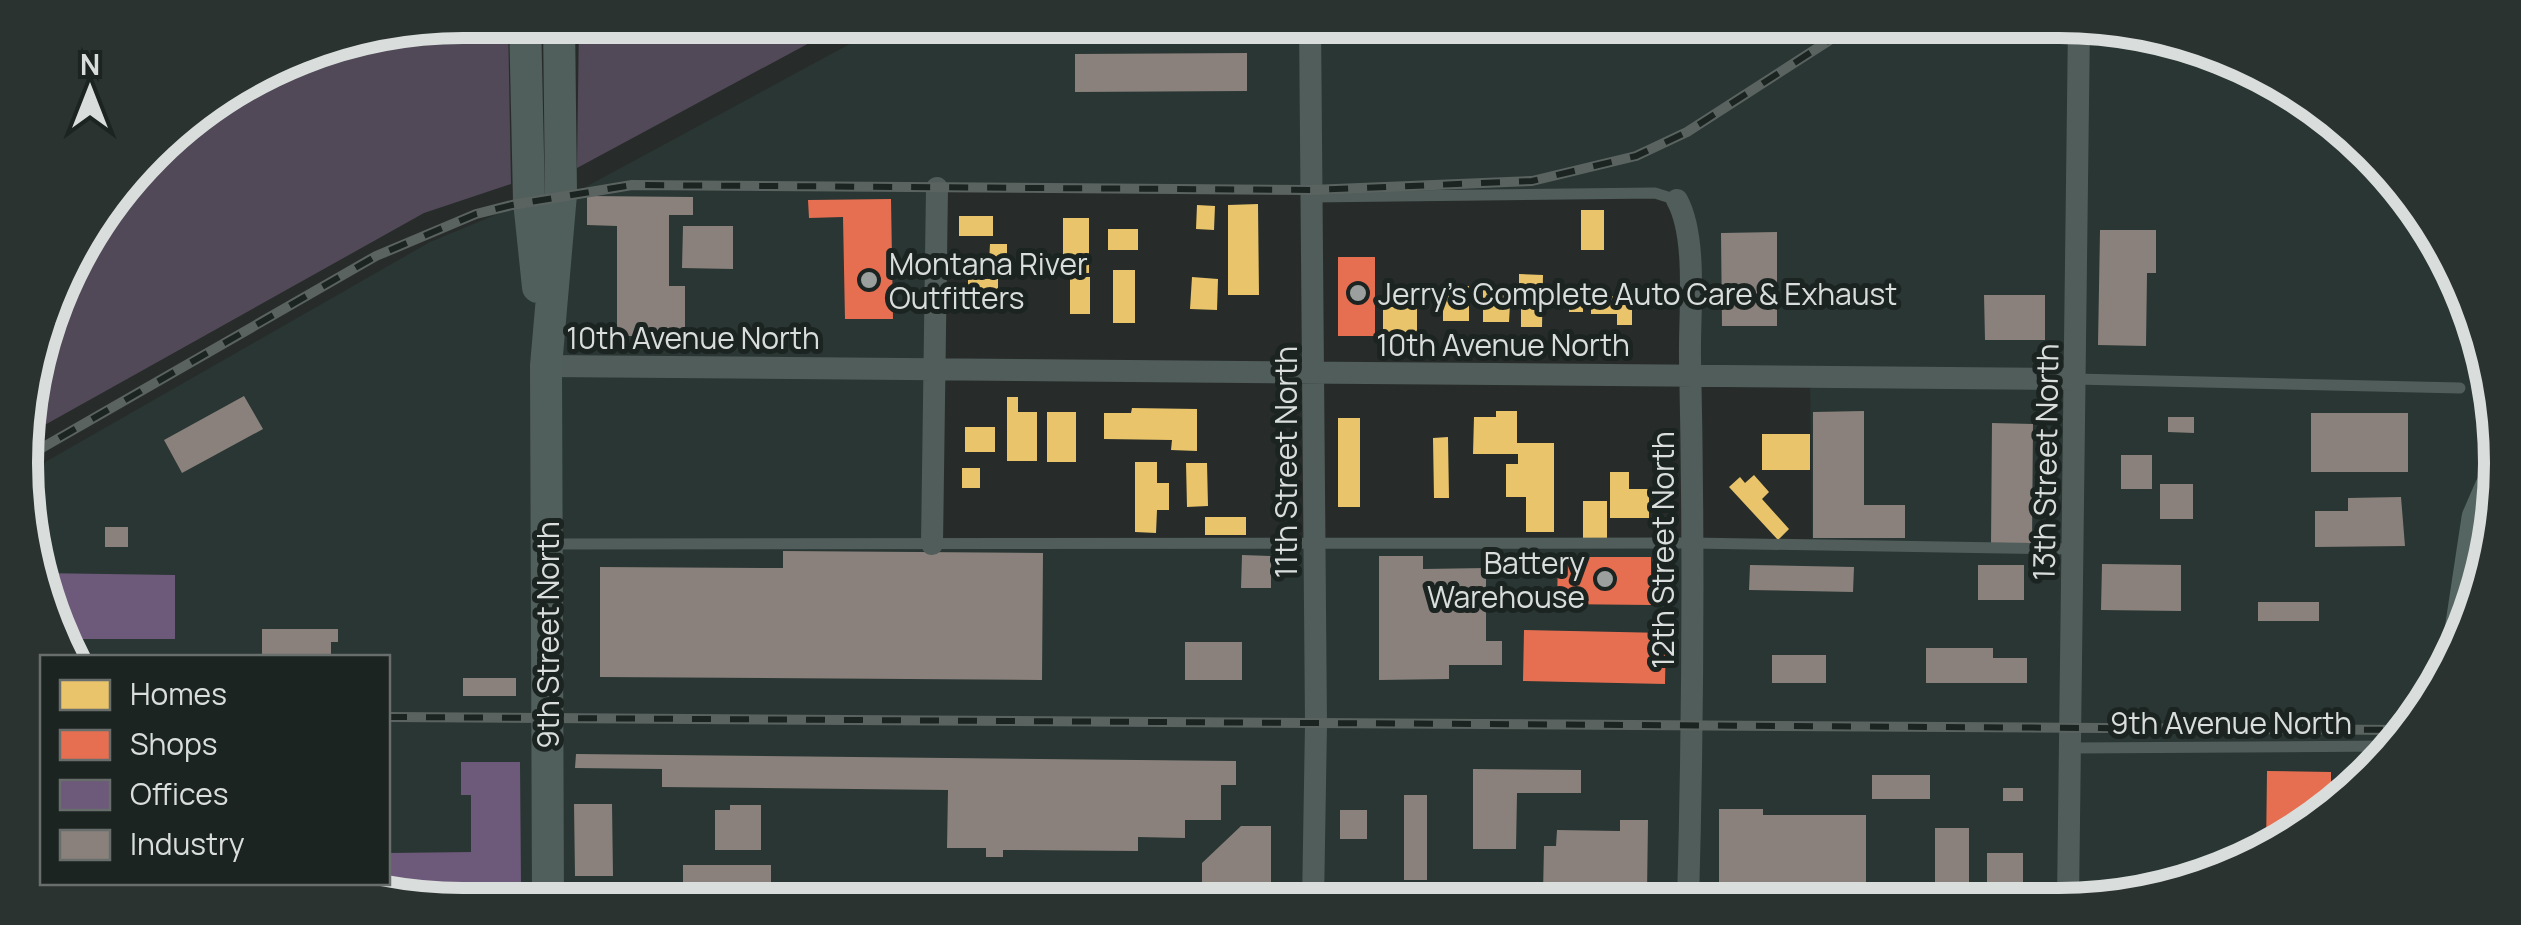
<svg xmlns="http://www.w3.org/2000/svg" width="2521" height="925" font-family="Manrope,sans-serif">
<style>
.built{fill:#293633;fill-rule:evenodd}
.green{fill:#514957}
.homes{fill:#e9c46a}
.shops{fill:#e76f51}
.offices{fill:#6d597a}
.industry{fill:#8a817c}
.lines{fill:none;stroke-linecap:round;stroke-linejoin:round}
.lane{stroke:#515d5a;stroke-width:11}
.street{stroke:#515d5a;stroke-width:22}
.secondary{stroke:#515f5c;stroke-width:32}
.primary{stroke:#556662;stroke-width:35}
.rail-casing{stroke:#5a6360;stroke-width:10}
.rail{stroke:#1c2422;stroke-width:6;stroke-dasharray:19;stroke-linecap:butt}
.poi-dot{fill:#9ba09e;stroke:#1c2422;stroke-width:4}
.labels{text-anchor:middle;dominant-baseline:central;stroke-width:10;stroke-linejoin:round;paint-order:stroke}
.poi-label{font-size:30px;fill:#d9dedc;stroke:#1c2422;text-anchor:start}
.street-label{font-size:30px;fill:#d9dedc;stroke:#1c2422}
.rim{fill:none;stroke:#d9dedc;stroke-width:12}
</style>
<rect width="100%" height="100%" fill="#272c2a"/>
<path class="built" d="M894,20H2058L2174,35L2328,112L2442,242L2497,405L2486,578L2441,684L2351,795L2254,860L2117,901L748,904V892L347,890L333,883L388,882V658L73,657L29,549L26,473L430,242L529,201L580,190ZM937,188L1655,193L1685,214L1691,376L1810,377L1812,545L932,543Z"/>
<path class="green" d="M462,20H508L511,184L424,213L25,436L24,404L79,242L171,129L320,44Z
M579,20H852L577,168Z"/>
<path class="homes" d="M1258,204L1259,295H1228V205Z
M1197,205L1215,206L1214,230L1196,229Z
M1581,210H1604V250H1581Z
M959,216H993V236H959Z
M1063,218H1089V273H1071V255H1063Z
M1108,229H1138V250H1108Z
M990,244H1007V264H989Z
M1113,270H1135V323H1113Z
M1519,274L1543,275L1542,327H1521V304H1510L1509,322H1483V288H1519Z
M1070,277H1090V314H1070Z
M1192,277L1218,279L1217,310L1190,309Z
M968,279H998V306H968Z
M1443,286H1469V321H1443Z
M1569,287H1583V312H1569Z
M1400,295H1417V333H1383V307H1400Z
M1591,296H1632V325H1617V314H1591Z
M1007,397H1018V412H1037V461H1007Z
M1132,408L1197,409V451L1171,450L1172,440L1104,439V413H1131Z
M1496,411H1517V443H1554V532H1526V497H1506V464H1518V454H1473L1474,417H1496Z
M1047,412H1076V462H1047Z
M1338,418H1360V507H1338Z
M965,427H995V452H965Z
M1762,434H1810V470H1762Z
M1448,437L1449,498H1434L1433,438Z
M1135,462H1157V483H1169V510H1157L1156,533L1135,532Z
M1186,463H1207L1208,506L1187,507Z
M962,468H980V488H962Z
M1610,472H1629V489H1649V518H1610Z
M1754,475L1769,492L1762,499L1789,529L1778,540L1729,487L1740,477L1745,483Z
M1583,501H1607V538H1583Z
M1205,517H1246V535H1205Z"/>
<path class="shops" d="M891,199L893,319H845L843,217L809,218L808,200Z
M1338,257H1375V336H1338Z
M1558,557H1651V605L1557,604Z
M1524,630L1666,633L1665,684L1523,681Z
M2267,771L2331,772V795H2350L2266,852Z"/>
<path class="offices" d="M38,573L175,575V639H66Z
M461,762H520L521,884L388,885V853L471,852V795H461Z"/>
<path class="industry" d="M1247,53V91L1075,92V54Z
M587,196L693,197V215H669V286H685V336H617V226L587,225Z
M683,226H733V269L682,268Z
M2100,230H2156V273H2147L2146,346L2098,345Z
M1777,232V326H1722L1721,233Z
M1984,295H2045V340H1985Z
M244,396L263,429L182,473L164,440Z
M1864,411V505H1905V538H1813V412Z
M2311,413H2408V472H2311Z
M2168,417H2194V433L2168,432Z
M1992,423L2033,424L2032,546L1991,545Z
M2121,455H2152V489H2121Z
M2160,484H2193V519H2160Z
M2401,497L2405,546L2315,547V511H2348V498Z
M105,527H128V547H105Z
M783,551L1043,553L1042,680L600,677V567L783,568Z
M1242,555L1271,556V588H1241Z
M1379,556H1423V569L1486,568V641H1502V665H1449V679L1379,680Z
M2102,564L2181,565V611L2101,610Z
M1750,565L1854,567L1853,592L1749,590Z
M1978,565H2024V600H1978Z
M2258,602H2319V621H2258Z
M262,629H338V642H331V658H262Z
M1185,642H1242V680H1185Z
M1926,648H1993V658H2027V683H1926Z
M1772,655H1826V683H1772Z
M463,678H516V696H463Z
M576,754L1236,761V785H1221V820H1185V838L1138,837V851L1003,850V857H986V848H947L948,790L662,787V769L575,768Z
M1473,769L1581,770V793H1517L1516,849H1473Z
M1872,775H1930V799H1872Z
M2003,788H2023V801H2003Z
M1404,795H1427V880H1404Z
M574,804H612L613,876H575Z
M730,805H761V850H715V810H730Z
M1719,809H1763V815H1866V896H1775V882H1767V894H1719Z
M1340,810H1367V839H1340Z
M1620,820H1648L1647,894L1543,893L1544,846H1556L1557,830L1620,831Z
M1241,826H1271V889L1202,890V863Z
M1935,828H1969V896H1935Z
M1987,853H2023V895H1987Z
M683,865H771V887H683Z"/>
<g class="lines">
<path class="lane" d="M1311,197L1655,193L1677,200
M2075,379L2460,388
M551,544L1692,543L2072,549
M2072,748L2391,746
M352,890L1600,902"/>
<path class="street" d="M1310,20L1316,724L1313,903
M1677,200C1698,238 1689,315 1690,359C1694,540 1693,721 1688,902
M546,366L2075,379
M932,544L937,188
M930,894V904
M2068,901L2079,23"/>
<path class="secondary" d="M525,20L529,201L538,287
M548,905L546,366L561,194L559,20"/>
<path class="primary" d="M2461,637L2479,518L2492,488"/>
<g class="rail-casing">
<path id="rail" d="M26,457L376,256L476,214L512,205L632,185L1311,190L1532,181L1636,156L1687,132L1861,20
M388,717L2404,730"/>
</g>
<use href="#rail" class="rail"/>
</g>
<g class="poi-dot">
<circle cx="869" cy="280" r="10"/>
<circle cx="1358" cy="293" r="10"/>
<circle cx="1605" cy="579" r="10"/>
</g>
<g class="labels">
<g class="poi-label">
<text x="889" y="263">Montana River<tspan x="889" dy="34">Outfitters</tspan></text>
<text x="1378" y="293">Jerry's Complete Auto Care &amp; Exhaust</text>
<text x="1585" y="562" text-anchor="end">Battery<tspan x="1585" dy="34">Warehouse</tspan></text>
</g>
<g class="street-label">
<text x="693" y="337">10th Avenue North</text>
<text x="1503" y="344">10th Avenue North</text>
<text transform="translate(1285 462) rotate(-90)">11th Street North</text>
<text transform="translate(2045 462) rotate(-89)">13th Street North</text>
<text transform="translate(1662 550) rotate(-90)">12th Street North</text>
<text transform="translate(547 635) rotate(-90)">9th Street North</text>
<text x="2231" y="722">9th Avenue North</text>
</g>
</g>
<path d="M0 0H2521V925H0ZM463 38H2059A425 425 0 0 1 2484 463V463A425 425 0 0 1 2059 888H463A425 425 0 0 1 38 463V463A425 425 0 0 1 463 38Z" fill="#2b3331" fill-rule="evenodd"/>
<path class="rim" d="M463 38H2059A425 425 0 0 1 2484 463V463A425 425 0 0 1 2059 888H463A425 425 0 0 1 38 463V463A425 425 0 0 1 463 38Z"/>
<rect x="40" y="655" width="350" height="230" fill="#1c2422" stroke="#686e6c" stroke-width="2.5"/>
<rect x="60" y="680" width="50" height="30" fill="#e9c46a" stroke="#686e6c" stroke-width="2.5"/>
<text x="130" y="705" font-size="30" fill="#d9dedc">Homes</text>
<rect x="60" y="730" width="50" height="30" fill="#e76f51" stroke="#686e6c" stroke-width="2.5"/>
<text x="130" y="755" font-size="30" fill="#d9dedc">Shops</text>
<rect x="60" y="780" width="50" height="30" fill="#6d597a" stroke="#686e6c" stroke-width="2.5"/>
<text x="130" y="805" font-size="30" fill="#d9dedc">Offices</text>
<rect x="60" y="830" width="50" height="30" fill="#8a817c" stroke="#686e6c" stroke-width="2.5"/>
<text x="130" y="855" font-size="30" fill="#d9dedc">Industry</text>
<g transform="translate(90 90)" stroke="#1c2422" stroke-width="8" paint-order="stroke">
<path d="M0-8L18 38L0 25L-18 38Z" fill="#d9dedc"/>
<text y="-15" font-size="28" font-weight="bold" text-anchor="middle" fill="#d9dedc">N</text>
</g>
</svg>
